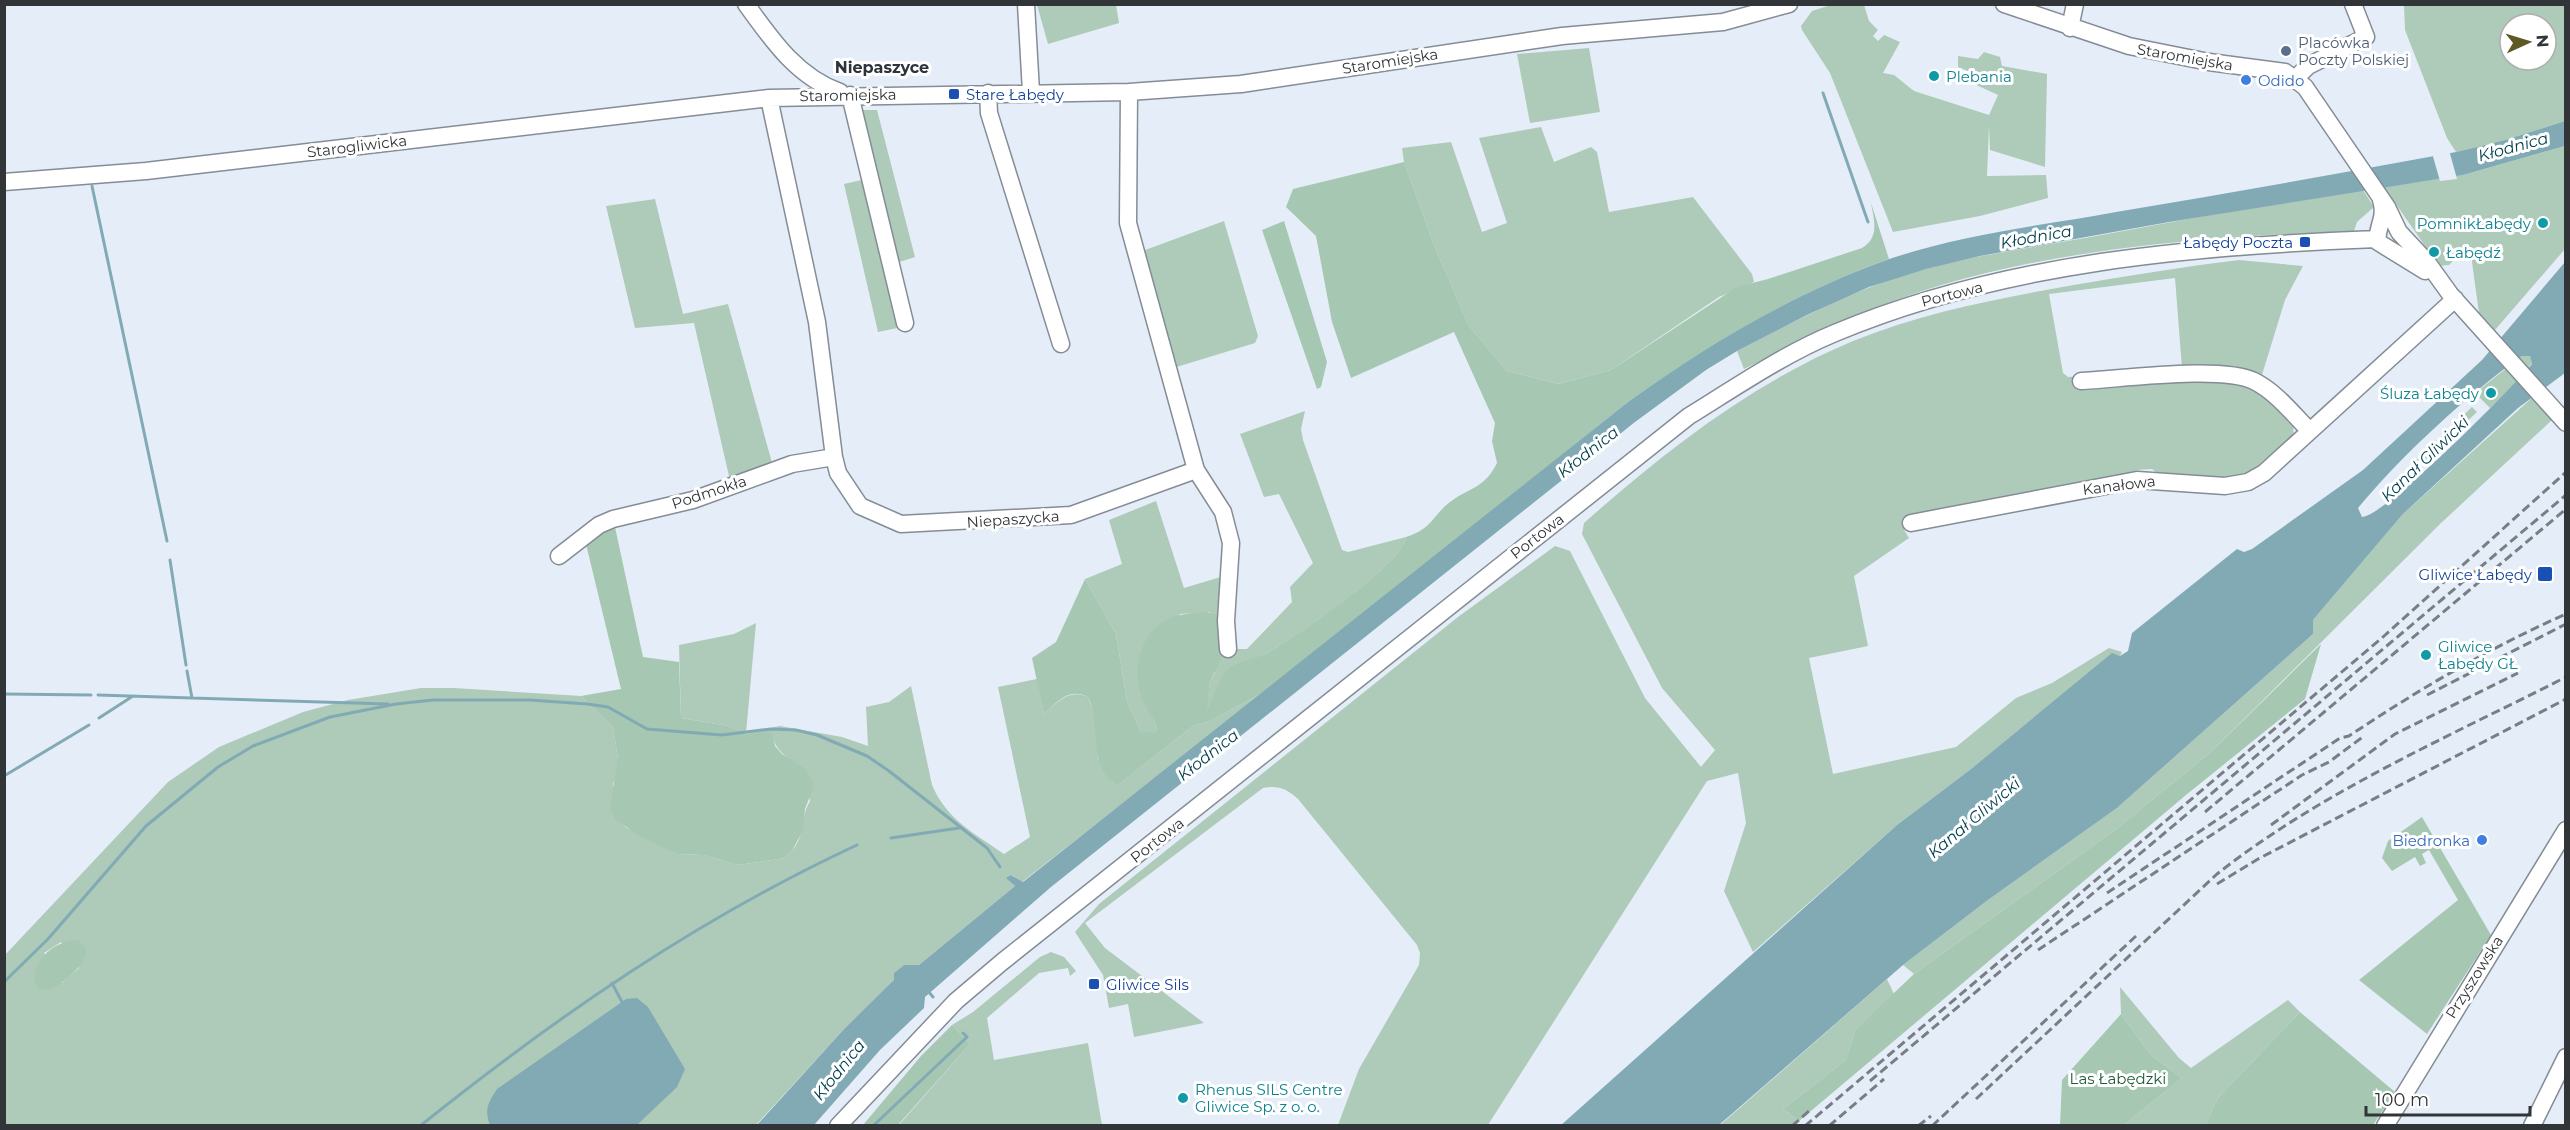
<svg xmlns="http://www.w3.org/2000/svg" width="2570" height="1130" font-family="Montserrat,sans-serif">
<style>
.green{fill:#aecab8;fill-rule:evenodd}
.forest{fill:#a6c7b2}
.water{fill:#82aab5;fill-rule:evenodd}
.pier{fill:#e5eef8}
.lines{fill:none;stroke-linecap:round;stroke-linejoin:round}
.stream{stroke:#82aab5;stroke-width:3}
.minor-casing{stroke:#848c95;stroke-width:19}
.minor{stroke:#fff;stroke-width:16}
.rail{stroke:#787e83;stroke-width:3;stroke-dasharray:9 4.5;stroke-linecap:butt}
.service-dot{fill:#5c6f8a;stroke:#fff;stroke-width:2}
.culture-dot{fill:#0f9aa8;stroke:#fff;stroke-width:2}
.shop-dot{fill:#3f7fe0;stroke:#fff;stroke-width:2}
.transit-dot{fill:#1a4fb4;stroke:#fff;stroke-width:2}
.labels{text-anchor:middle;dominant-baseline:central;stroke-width:6;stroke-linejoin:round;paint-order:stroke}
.service-label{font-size:15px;fill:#4e5e75;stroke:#fff;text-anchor:start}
.street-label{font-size:15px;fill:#313538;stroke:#fff}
.culture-label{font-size:15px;fill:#0d838f;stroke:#fff;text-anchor:start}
.shop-label{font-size:15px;fill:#366cbe;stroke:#fff;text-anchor:start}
.transit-label{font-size:15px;fill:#164399;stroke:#fff;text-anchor:start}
.park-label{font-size:15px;fill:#22583b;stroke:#fff}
.neighbourhood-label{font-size:16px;font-weight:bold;fill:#2c333b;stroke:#fff}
.water-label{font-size:16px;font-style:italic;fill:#03414e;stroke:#fff}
</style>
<rect width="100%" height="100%" fill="#e5eef8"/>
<path class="green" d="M1037,5H1116L1119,23L1048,44Z
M1831,5H1864L1869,21L1878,30L1873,36L1878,41L1884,35L1900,42L1883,73L1894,75L1914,91L1989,115L1998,95L1972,83L1975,74L1958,67V56L1978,59L1984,52L2000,57L2002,66L2047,74L2045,167L1990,150L1989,126L1987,176L2046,175L2048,198L1980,216L1893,232L1830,73L1802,30L1801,26L1812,11Z
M2404,5H2565V121L2505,140L2456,152L2447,138L2405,30ZM2510,24H2546V60H2510Z
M1589,48L1600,112L1530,123L1517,54Z
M856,110H877L915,257L893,264Z
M1541,127L1554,162L1591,147L1597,152L1609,212L1693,197L1752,274L1754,282L1719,297L1611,370L1558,384L1507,371L1469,326L1434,245L1404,162L1402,148L1451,142L1482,232L1507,223L1479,138Z
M2565,146V249L2495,330L2479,313L2471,255H2452V262L2449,265L2439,266L2384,187L2463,175Z
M866,179L902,327L878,332L844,184Z
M2363,190L2374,207L2357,222L2354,231C2187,238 2011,250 1855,316C1817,332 1781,351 1744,369L1737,351C1780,329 1823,306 1868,288C1937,260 2012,251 2085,238C2177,221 2270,203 2363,190Z
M655,199L683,314L728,304L774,470L731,485L694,323L635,328L606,206Z
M1224,221L1258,336L1255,343L1170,369L1137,253Z
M2239,260L2303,266L2285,300L2261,378L2294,419L2293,438L2246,479L2163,478L2152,469L2137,470V477L1905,520L1904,530L1909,538L1854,576L1868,646L1809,658L1833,774L1956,747L2016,698L2052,683L2109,648L2122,652L2120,656L2112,654L1971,769L1897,825L1753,952L1724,891L1746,823L1738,773L1707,781L1488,1125H1338L1359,1069L1419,965L1420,953L1417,945L1298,799C1287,789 1278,785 1263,788L1085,923L1105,948L1204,1023L1134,1037L1128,1004L1109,1008L1103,975L1075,932L1099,904L1458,617L1555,546L1570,551L1645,698L1701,767L1715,750L1662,688L1582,534L1584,523C1665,451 1752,383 1853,341C1922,313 1995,299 2068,286C2125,276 2182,267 2239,260ZM2175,278L2182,368L2068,377L2063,373L2049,294Z
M2522,356H2530L2532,363L2511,389L2490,408L2475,393Z
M2533,397L2552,420L2440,524L2212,751L2115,830L1914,974L1903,965L1988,900L2117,808L2313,634V620L2403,514Z
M2472,407L2477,412L2419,467L2414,462Z
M1305,411L1301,429L1303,440L1342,550L1348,552L1406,537C1405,562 1292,640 1267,653C1254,660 1241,664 1228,669L1206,711L1210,682L1215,672L1210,612L1180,614L1140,687L1157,728L1155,733L1150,735L1141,732L1127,701L1116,634L1085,579L1122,564L1109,520L1156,501L1184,588L1234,573L1233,649H1247L1292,602L1290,587L1313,563L1279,494L1264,497L1240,434Z
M756,623L746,733L780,726L842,737L868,746L866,707L889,702L911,686L932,785C947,820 974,833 1004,854L1030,837L998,687L1037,679L1044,714C1057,702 1070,688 1088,697L1095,715L1098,759L1118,785L1193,726L1208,722L1266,691L1022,882L1012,875L1007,878L1015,886L919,965H904L894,973L895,980L844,1029L756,1125H5L4,956L168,782L219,747L303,712L348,700L421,688H454L581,696L613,727L618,759V773L613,784L625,827L677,854L704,855L738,865L785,858C808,838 798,821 810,801L804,769C787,758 773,750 771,729L746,734L728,726L681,718L679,645L734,634ZM61,942L79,968L62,983L44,953Z
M1051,952L1064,957L1076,971L1070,976L1068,968L1039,973L987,1018L994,1060L1088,1043L1102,1125L898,1126L970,1044L952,1025L973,1012L1040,957Z
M1887,979L1894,994L1855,1030L1846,1060L1783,1109L1799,1121L1795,1125L1719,1126Z
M2120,987L2179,1058L2191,1068L2288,1000L2300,1012L2218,1098L2205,1125H2124L2182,1078L2150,1054L2121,1014Z"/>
<path class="forest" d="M1404,162L1434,245L1469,326L1507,371L1558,384L1611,370L1737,287L1768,279L1862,248C1880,237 1874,220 1871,203L1889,259C1794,293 1710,343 1628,402L1266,691L1208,722L1193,726L1118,785C1085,767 1103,725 1088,697C1069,687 1057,702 1044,714L1032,658L1056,642L1085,579L1116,634L1127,701L1141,732L1155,733L1157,728C1154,718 1148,712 1144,703C1128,666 1143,619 1186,614C1198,612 1212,609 1221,619L1225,650L1210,682L1207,709C1212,700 1221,675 1228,669C1238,661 1256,659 1267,653C1293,639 1405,562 1406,537C1432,529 1432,516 1450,502C1470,487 1484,489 1497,463L1492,441L1495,423L1454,332L1351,378L1332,322L1316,236L1286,207L1293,189Z
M1284,221L1327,362L1321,387L1317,389L1262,230Z
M615,527L643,657L679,662L681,718L728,726L746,734L771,729L775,746L782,754L804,768L812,779L813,789L805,809L803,830L792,851L785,858L738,865L704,855L677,854L639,836L615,819L610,807L618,759L613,727L581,696L621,689L585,540Z
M2321,644L2305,699L2186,795L1799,1121L1783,1109L1846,1060L1855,1030L1914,974L2115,830L2212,751Z
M2422,817L2491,935L2427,1034L2359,980L2458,900L2429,850L2422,854L2426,863L2420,866L2415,857L2392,871L2382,858L2388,841Z
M73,940L79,941L86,949C85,961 79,968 70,976C24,1018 20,950 73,940Z
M2300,1012L2395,1092L2373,1125H2205L2218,1098Z
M2121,1014L2150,1054L2182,1078L2124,1125H2060L2062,1080Z
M952,1025L970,1044L898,1125H863L921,1056Z"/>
<path class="water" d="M2565,121V146L2463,175L2169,222L1980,256L1926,269L1869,287L1807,315L1737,351L1706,370L1635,422L1051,887L925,997L924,1008L880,1050L814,1125L756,1126L844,1029L894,980V973L904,965H919L1015,886L1006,878L1011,875L1023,882L1628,402C1707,345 1789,296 1881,262C1956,235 2039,226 2116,212C2230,193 2343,173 2456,152L2505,140Z
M2565,262V373L2518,408L2403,514L2313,620V634L2117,808L1988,900L1903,965L1719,1125L1560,1126L1897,825L1971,769L2112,653L2120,656L2128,651L2132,633L2237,549L2244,552L2252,549L2363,470L2482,360ZM2522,356H2530L2532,364C2511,389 2387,515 2362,517L2358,508C2401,456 2467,395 2522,356Z
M637,998L648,1007L685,1069L677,1087L637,1125H490C484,1110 488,1103 497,1089L619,1004L626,999Z"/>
<path class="pier" d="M2449,150L2457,179L2440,181L2432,153Z"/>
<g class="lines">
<path class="stream" d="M1823,93L1868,222
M92,186L167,541
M170,560L186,665
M187,671L192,698L388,704
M4,694L91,695
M98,695L192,698
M99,718L133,696
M4,776L89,725
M891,838L959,828
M4,982L48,939L146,826L218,767L253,746L330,717L396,704L433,700H530L587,704L608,707L647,729L722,735L771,729L796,730L817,735L867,756L889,771L987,848L1000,867
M612,983L622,1002
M928,991L933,997
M420,1126C557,1016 698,919 857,845
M873,1126L967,1037L963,1033"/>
<g class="minor-casing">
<path id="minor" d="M746,4C772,40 797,77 840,92
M1026,4L1031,92
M2004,4L2129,46L2209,62L2285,72L2305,87L2387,207L2398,230
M2070,28L2075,4
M2296,78L2308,66L2366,37L2353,4
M1129,92L1128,223L1196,470L1223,512L1231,543L1226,621L1228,649
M988,93L989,113L1061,344
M850,95L905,323
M769,98L817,322L834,457L838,473L860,506L901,524L1071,515L1196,470
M4,182L146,171L769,98L1129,92L1241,84L1562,36L1723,22L1789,4
M2381,200C2387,219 2375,229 2378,242L2425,271
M2399,232L2427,262L2450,294L2566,423
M2081,381C2121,379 2222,365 2254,381C2276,392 2292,413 2309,430
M1911,523L2137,480L2225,486L2248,482L2264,473L2455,299
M559,556L599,525L613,519L693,500L792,464L834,457
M838,1126L956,1001L1002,962L1689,416C1736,387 1784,354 1835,333C2004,262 2196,246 2377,239
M2385,1126L2566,830
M2532,1126L2566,1057"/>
</g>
<use href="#minor" class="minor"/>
<path class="rail" d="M2427,695L2566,624
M2205,812L2566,509
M2271,825L2395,734L2518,673
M2217,884L2258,859L2566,699
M2107,893L2340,738L2349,736C2418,690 2489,648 2566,614
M2038,950L2302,775L2329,762L2364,736
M1870,1081L2566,495
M1976,1099L2217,874C2321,792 2448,737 2566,677
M1792,1126L1810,1110
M1805,1126L2383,637L2566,472
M1829,1126L1884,1079
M1918,1126L1931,1116
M1932,1126L2136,936"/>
</g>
<circle class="service-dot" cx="2286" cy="51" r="6"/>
<g class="culture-dot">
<circle cx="1934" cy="76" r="6"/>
<circle cx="2543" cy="223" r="6"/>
<circle cx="2434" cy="252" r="6"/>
<circle cx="2491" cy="393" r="6"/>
<circle cx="2426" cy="655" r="6"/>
<circle cx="1183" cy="1098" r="6"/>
</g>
<g class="shop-dot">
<circle cx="2246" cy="80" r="6"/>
<circle cx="2482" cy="840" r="6"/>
</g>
<g class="transit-dot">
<rect x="948" y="88" width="12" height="12" rx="3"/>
<rect x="2299" y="236" width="12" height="12" rx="3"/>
<rect x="2537" y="566" width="16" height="16" rx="3"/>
<rect x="1088" y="978" width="12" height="12" rx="3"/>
</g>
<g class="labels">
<g class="service-label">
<text x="2298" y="42">Placówka<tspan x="2298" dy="17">Poczty Polskiej</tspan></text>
</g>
<g class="street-label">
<text transform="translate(2185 57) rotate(10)">Staromiejska</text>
<text transform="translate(1390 61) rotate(-9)">Staromiejska</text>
<text transform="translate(848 95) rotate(-1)">Staromiejska</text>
<text transform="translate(357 146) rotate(-7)">Starogliwicka</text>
<text transform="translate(1952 294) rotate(-14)">Portowa</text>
<text transform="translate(2119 485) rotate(-7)">Kanałowa</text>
<text transform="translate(709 492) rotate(-18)">Podmokła</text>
<text transform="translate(1013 519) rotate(-4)">Niepaszycka</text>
<text transform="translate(1537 536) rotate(-38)">Portowa</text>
<text transform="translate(1157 840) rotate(-38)">Portowa</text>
<text transform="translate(2474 977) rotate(-58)">Przyszowska</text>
</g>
<g class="culture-label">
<text x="1946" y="76">Plebania</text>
<text x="2531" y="223" text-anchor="end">PomnikŁabędy</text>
<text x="2446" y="252">Łabędź</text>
<text x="2479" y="393" text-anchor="end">Śluza Łabędy</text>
<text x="2438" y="646">Gliwice<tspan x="2438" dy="17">Łabędy GŁ</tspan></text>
<text x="1195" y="1089">Rhenus SILS Centre<tspan x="1195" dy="17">Gliwice Sp. z o. o.</tspan></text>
</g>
<g class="shop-label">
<text x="2258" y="80">Odido</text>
<text x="2470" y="840" text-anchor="end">Biedronka</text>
</g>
<g class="transit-label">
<text x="966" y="94">Stare Łabędy</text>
<text x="2293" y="242" text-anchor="end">Łabędy Poczta</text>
<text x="2532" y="574" text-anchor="end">Gliwice Łabędy</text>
<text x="1106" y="984">Gliwice Sils</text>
</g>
<g class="park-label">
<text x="2118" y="1078">Las Łabędzki</text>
</g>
<g class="neighbourhood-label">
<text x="882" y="67">Niepaszyce</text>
</g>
<g class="water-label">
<text transform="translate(2513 147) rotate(-15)">Kłodnica</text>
<text transform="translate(2036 237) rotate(-10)">Kłodnica</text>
<text transform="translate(1588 452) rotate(-38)">Kłodnica</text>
<text transform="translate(2425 459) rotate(-44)">Kanał Gliwicki</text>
<text transform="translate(1208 755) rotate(-38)">Kłodnica</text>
<text transform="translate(1974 818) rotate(-40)">Kanał Gliwicki</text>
<text transform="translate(839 1070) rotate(-51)">Kłodnica</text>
</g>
</g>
<rect width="2570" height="1130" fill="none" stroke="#313538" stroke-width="12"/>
<g transform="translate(2528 42) rotate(86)"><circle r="28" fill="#ffffff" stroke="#adaeaf" stroke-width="1.5"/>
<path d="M0-4.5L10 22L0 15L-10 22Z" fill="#605925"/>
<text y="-9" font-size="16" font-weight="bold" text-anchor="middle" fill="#313538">N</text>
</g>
<path d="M2366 1106v9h164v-9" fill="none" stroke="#313538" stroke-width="3"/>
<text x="2375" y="1106" font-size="18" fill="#313538" stroke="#ffffff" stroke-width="4.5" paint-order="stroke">100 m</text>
</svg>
